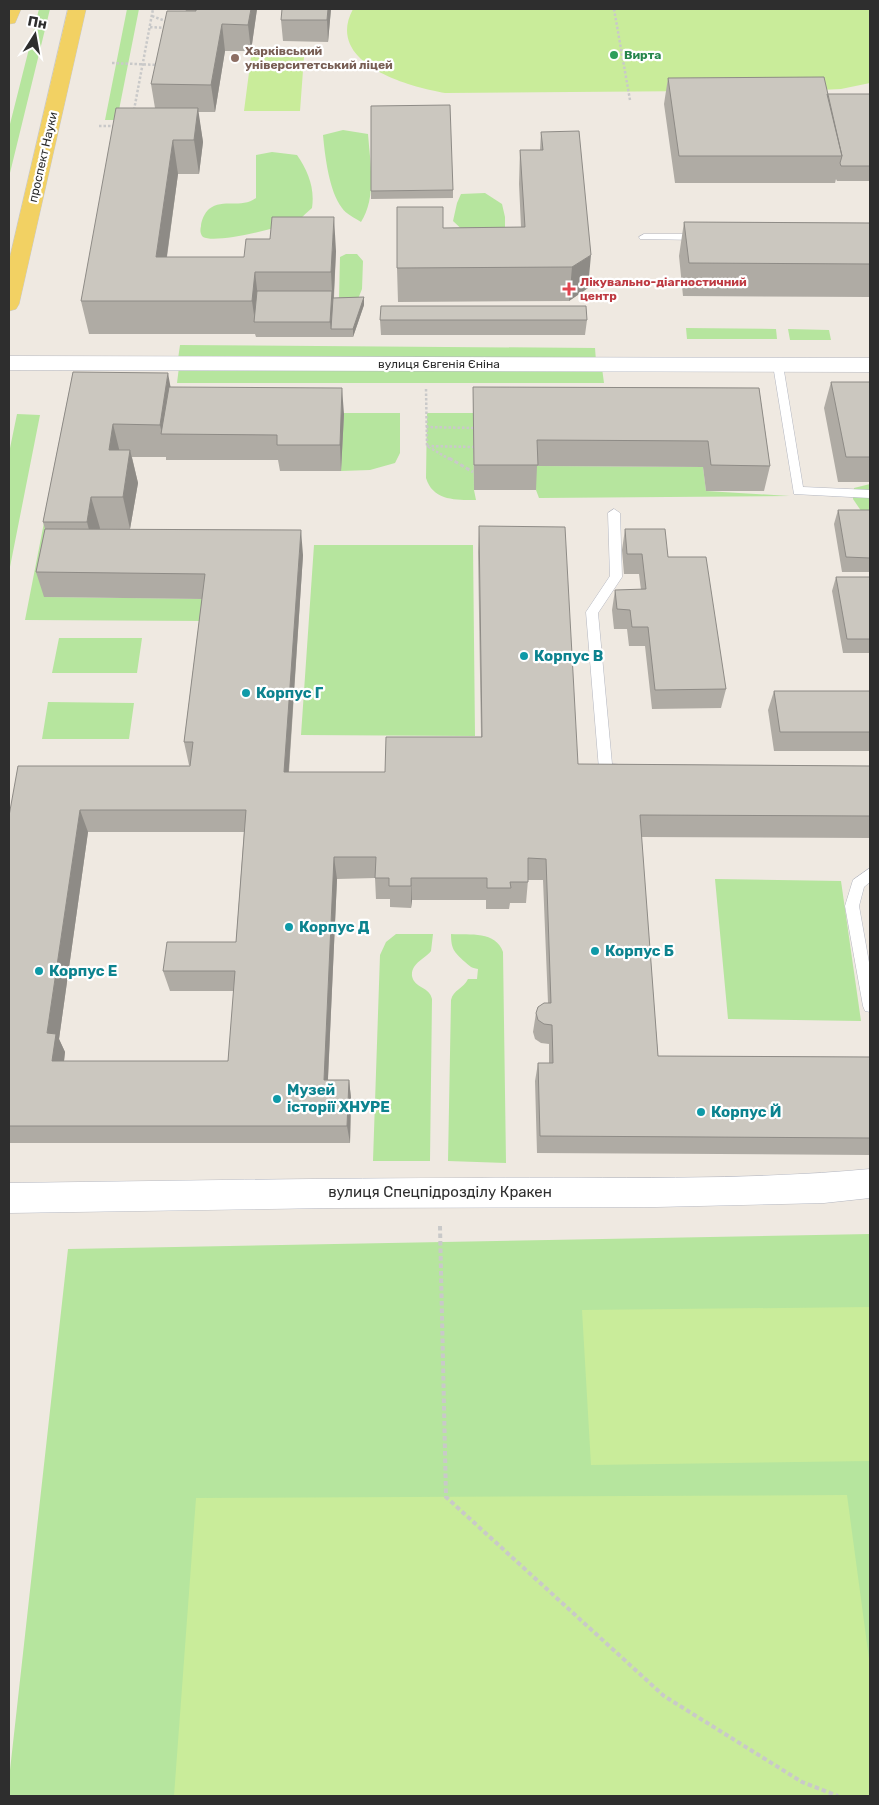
<svg xmlns="http://www.w3.org/2000/svg" width="879" height="1805" font-family="Rubik,sans-serif">
<style>
.green{fill:#b6e59e}
.pitch{fill:#c9ec9a}
.lines{fill:none;stroke-linecap:round;stroke-linejoin:round}
.lane-casing{stroke:#b4b7c1;stroke-width:1}
.street-casing{stroke:#b4b7c1;stroke-width:1}
.secondary-casing{stroke:#b4b7c1;stroke-width:1}
.primary-casing{stroke:#c9c9c9;stroke-width:1}
.path-far2{stroke:#c9c9c9;stroke-width:2.5;stroke-dasharray:2.5 2;stroke-linecap:butt}
.path-far1{stroke:#c9c9c9;stroke-width:3;stroke-dasharray:4 2.5;stroke-linecap:butt}
.path{stroke:#c9c9c9;stroke-width:4;stroke-dasharray:4.5 3;stroke-linecap:butt}
.lane{fill:#fff;fill-rule:evenodd}
.street{fill:#fff;fill-rule:evenodd}
.secondary{fill:#fff;fill-rule:evenodd}
.primary{fill:#f2d163;fill-rule:evenodd}
.wall{fill:#afaba4;fill-rule:evenodd}
.shaded-wall{fill:#8e8b86}
.building{fill:#cbc7bf;stroke:#8e8b86;fill-rule:evenodd}
.leisure-dot{fill:#2e9e5b;stroke:#fff;stroke-width:2}
.education-dot{fill:#8d6e63;stroke:#fff;stroke-width:2}
.health-dot{fill:#e0444e;stroke:#fff;stroke-width:2}
.culture-dot{fill:#0f9aa8;stroke:#fff;stroke-width:2}
.labels{text-anchor:middle;dominant-baseline:central;stroke-width:4.5;stroke-linejoin:round;paint-order:stroke}
.far-education-label{font-size:12px;font-weight:bold;fill:#785e54;stroke:#fff;text-anchor:start}
.far-leisure-label{font-size:12px;font-weight:bold;fill:#27864d;stroke:#fff;text-anchor:start}
.far-street-label{font-size:12px;fill:#2e2e2e;stroke:#fff}
.far-health-label{font-size:12px;font-weight:bold;fill:#be3a42;stroke:#fff;text-anchor:start}
.culture-label{font-size:15px;font-weight:bold;fill:#0d838f;stroke:#fff;text-anchor:start}
.street-label{font-size:15px;fill:#2e2e2e;stroke:#fff}
</style>
<rect width="100%" height="100%" fill="#efe9e1"/>
<path class="green" d="M39,9H50L9,177V128Z
M127,9H139L117,120H105Z
M343,130L368,134C370,162 377,197 361,222C355,218 346,214 342,208C329,191 325,156 323,135Z
M272,152L297,155C308,171 315,188 312,208C306,213 300,220 294,222C278,228 216,244 203,237C200,234 200,230 201,226C201,221 205,212 209,209C223,198 241,209 256,198V155Z
M485,193L502,204L505,217V234L469,236L453,221L457,203L461,194Z
M346,254H357L363,261L362,289L358,299H339L340,257Z
M686,328L776,329L777,339H687Z
M788,329L829,330L831,340H790Z
M180,345L595,348L596,361L178,359Z
M179,367L602,368L604,383H177Z
M343,413H400V453L395,463L370,470L341,471Z
M427,413H473L474,490L476,500C456,500 433,501 426,478Z
M17,414L40,415L9,572V453Z
M65,415L45,597L209,599L207,621L25,620Z
M535,466L703,467L706,491L790,496L539,498L536,490Z
M870,484V524L853,499L854,488Z
M314,545H473L475,736L301,735Z
M59,638H142L137,673H52Z
M48,702L134,703L129,739H42Z
M715,879L841,881L861,1021L728,1019Z
M396,934H433L431,951C425,959 411,963 412,976C414,988 430,987 432,999L430,1161H373L380,955L386,942Z
M451,934C470,935 496,931 503,952L506,1163L448,1161L451,1000C453,990 464,988 468,979H477L478,969C471,968 470,966 465,962C454,952 451,949 451,934Z
M870,1234V1796H9V1779L68,1249Z"/>
<path class="pitch" d="M353,9H870V83L841,89L820,90L445,93C408,87 324,63 353,9Z
M251,57H304L300,111H244Z
M870,1307V1461L591,1465L582,1310Z
M847,1495L870,1666V1796H174L196,1498Z"/>
<g class="lines">
<g class="lane-casing">
<path id="lane" d="M644,234H700L705,237L700,240L640,239L639,237Z
M778,361L783,365L803,487L870,490V498L794,494L773,365Z
M614,509L620,513L622,577L598,613L612,764L625,765L627,769L625,773C617,775 609,775 601,773L599,769L586,612L610,576L608,513Z
M870,868V882L864,887L859,906L870,968V1012L865,1011L863,1006L845,906L853,880Z"/>
</g>
<g class="street-casing">
<path id="street" d="M870,1169V1198L824,1203L656,1207L330,1208L9,1213V1183C166,1181 323,1178 481,1178C610,1177 741,1181 870,1169Z"/>
</g>
<g class="secondary-casing">
<path id="secondary" d="M9,356L870,358V372L9,370Z"/>
</g>
<g class="primary-casing">
<path id="primary" d="M9,9H21L15,23L9,24Z
M68,9H86L19,304L16,309L9,311V261Z"/>
</g>
<path class="path-far2" d="M614,9L630,100
M152,16L168,22
M150,27L167,28
M112,63L159,65
M134,110L153,9
M99,126H115
M426,389L427,446L451,460
M426,427L473,428
M427,446L473,447"/>
<path class="path-far1" d="M449,458L473,472"/>
<path class="path" d="M440,1226L446,1497L664,1696L802,1782L838,1796"/>
<use href="#lane" class="lane"/>
<use href="#street" class="street"/>
<use href="#secondary" class="secondary"/>
<use href="#primary" class="primary"/>
</g>
<path class="wall" d="M185,9H257L251,51H225L215,112H198L203,142L199,174H178L167,257H244L336,251L334,298L364,297V305L353,337H256L255,334H89L81,301L155,108L151,84L186,11Z
M331,9L328,42L283,41L281,20Z
M668,78L827,94H870V181H837L836,179L835,183H675L664,104Z
M541,132L588,288L569,301L398,302L397,268L443,228L521,227L519,184L520,150H540Z
M453,190V198L371,199V191Z
M684,222L870,223V297L683,296L679,256Z
M380,320H587L585,335H381Z
M73,372L344,414L341,471H280L278,460H166V457H132L138,483L130,529H100L303,555L289,772H385L481,737L478,552L479,526L578,764L870,766V838L641,837L658,1056L870,1057V1155L537,1153L535,1081L538,1063H549V1044L541,1043L535,1039L533,1032L536,1013L548,1003L543,880H528L526,903H510L509,909H486V900H412L411,908L390,907V899H376L375,878L337,879L328,1080H349L351,1098L350,1143H9V816L190,766V765H189L184,742L202,599L44,597L36,572L45,529L43,522ZM88,832H244L236,942L163,971L170,991H234L228,1061H64L65,1052L59,1039Z
M831,382H870V482H838L824,408Z
M473,387L759,388L770,466L764,491H706L703,467L537,466L536,490H474L473,413Z
M838,510H870V572H842L834,524Z
M625,529L668,557L726,689L721,708L652,709L645,646H629L627,629H614L612,610L615,590H641L639,574H624L622,550Z
M836,577H870V653H843L832,591Z
M774,691H870V751H774L768,710Z"/>
<path class="shaded-wall" d="M251,9H257L251,51L248,25Z
M328,9H331L328,42L327,20Z
M222,24L225,51L215,112L211,85Z
M198,108L203,142L199,174L194,140Z
M173,140L178,174L162,291L156,257Z
M334,217L336,251L332,329H331L330,322L332,291L331,272Z
M591,255L588,288L569,301L572,267Z
M255,272L259,306L255,322L252,301Z
M364,297V305L353,337V329Z
M168,373L174,406L162,434L160,425Z
M342,388L344,414L341,471L340,445Z
M113,424L121,457L109,450Z
M130,450L138,483L130,529L123,497Z
M91,497L100,528L95,554L87,522Z
M301,530L303,555L287,795L284,772Z
M80,810L88,832L59,1039L65,1052L62,1079L52,1061L47,1033Z
M334,857L337,879L327,1098L324,1080Z
M411,878L412,900L411,908Z
M349,1080L351,1098L350,1143L347,1126Z"/>
<path class="building" d="M196,9H251L248,25L222,24L211,85L151,84L167,11H196Z
M282,9H328L327,20H281Z
M824,77L842,156H679L668,78Z
M827,94H870V166H841L840,163L842,156Z
M450,105L453,190L371,191V106Z
M116,108H198L194,140H173L156,257H244L246,239H270L272,217H334L331,272H255L252,301H81Z
M579,131L591,255L572,267L397,268V207H443V228L525,227L520,150H543L541,132Z
M684,222L870,223V264L689,263Z
M257,291H332L330,322H254Z
M364,297L353,329H331L333,298Z
M381,306H586L587,320H380Z
M73,372L168,373L160,425L113,424L109,450H130L123,497H91L87,522H43Z
M831,382H870V457H846Z
M169,387L342,388L340,445H277V435L161,434Z
M473,387L759,388L770,466L711,465L708,441L537,440L538,465H474Z
M838,510H870V558L846,557Z
M479,526L565,527L578,764L870,766V816L640,815L658,1056L870,1057V1138L540,1136L538,1063H553L552,1025L544,1024L538,1020L536,1013L538,1007L544,1003H551L546,859L528,858V882H510L511,888H487V878H411V886H389V878H375L376,857H334L324,1080H349L347,1126H9V816L18,766H190L193,742H184L205,574L36,572L45,529L301,530L284,772H385L386,737H482ZM80,810H246L236,942H167L163,971H235L228,1061H52L56,1034L47,1033Z
M625,529H665L668,557H706L726,689L655,690L648,627H632L630,610L617,609L615,590L646,589L642,554H627Z
M836,577H870V639H847Z
M774,691H870V732H780Z"/>
<circle class="leisure-dot" cx="614" cy="55" r="5"/>
<circle class="education-dot" cx="235" cy="58" r="5"/>
<path class="health-dot" d="M566.5 281.5h5v5h5v5h-5v5h-5v-5h-5v-5h5z"/>
<g class="culture-dot">
<circle cx="524" cy="656" r="5"/>
<circle cx="246" cy="693" r="5"/>
<circle cx="289" cy="927" r="5"/>
<circle cx="595" cy="951" r="5"/>
<circle cx="39" cy="971" r="5"/>
<circle cx="277" cy="1099" r="5"/>
<circle cx="701" cy="1112" r="5"/>
</g>
<g class="labels">
<g class="far-education-label">
<text x="245" y="51">Харківський<tspan x="245" dy="14">університетський ліцей</tspan></text>
</g>
<g class="far-leisure-label">
<text x="624" y="55">Вирта</text>
</g>
<g class="far-street-label">
<text transform="translate(43 157) rotate(-77)">проспект Науки</text>
<text x="439" y="364">вулиця Євгенія Єніна</text>
</g>
<g class="far-health-label">
<text x="580" y="282">Лікувально-діагностичний<tspan x="580" dy="14">центр</tspan></text>
</g>
<g class="culture-label">
<text x="534" y="656">Корпус В</text>
<text x="256" y="693">Корпус Г</text>
<text x="299" y="927">Корпус Д</text>
<text x="605" y="951">Корпус Б</text>
<text x="49" y="971">Корпус E</text>
<text x="287" y="1090">Музей<tspan x="287" dy="17">історії ХНУРЕ</tspan></text>
<text x="711" y="1112">Корпус Й</text>
</g>
<g class="street-label">
<text x="440" y="1192">вулиця Спецпідрозділу Кракен</text>
</g>
</g>
<rect width="879" height="1805" fill="none" stroke="#2e2e2e" stroke-width="20"/>
<g transform="translate(35 35) rotate(11)" stroke="#ffffff" stroke-width="4" paint-order="stroke">
<path d="M0-4L9 19L0 12L-9 19Z" fill="#2e2e2e"/>
<text y="-8" font-size="14" font-weight="bold" text-anchor="middle" fill="#2e2e2e">Пн</text>
</g>
</svg>
